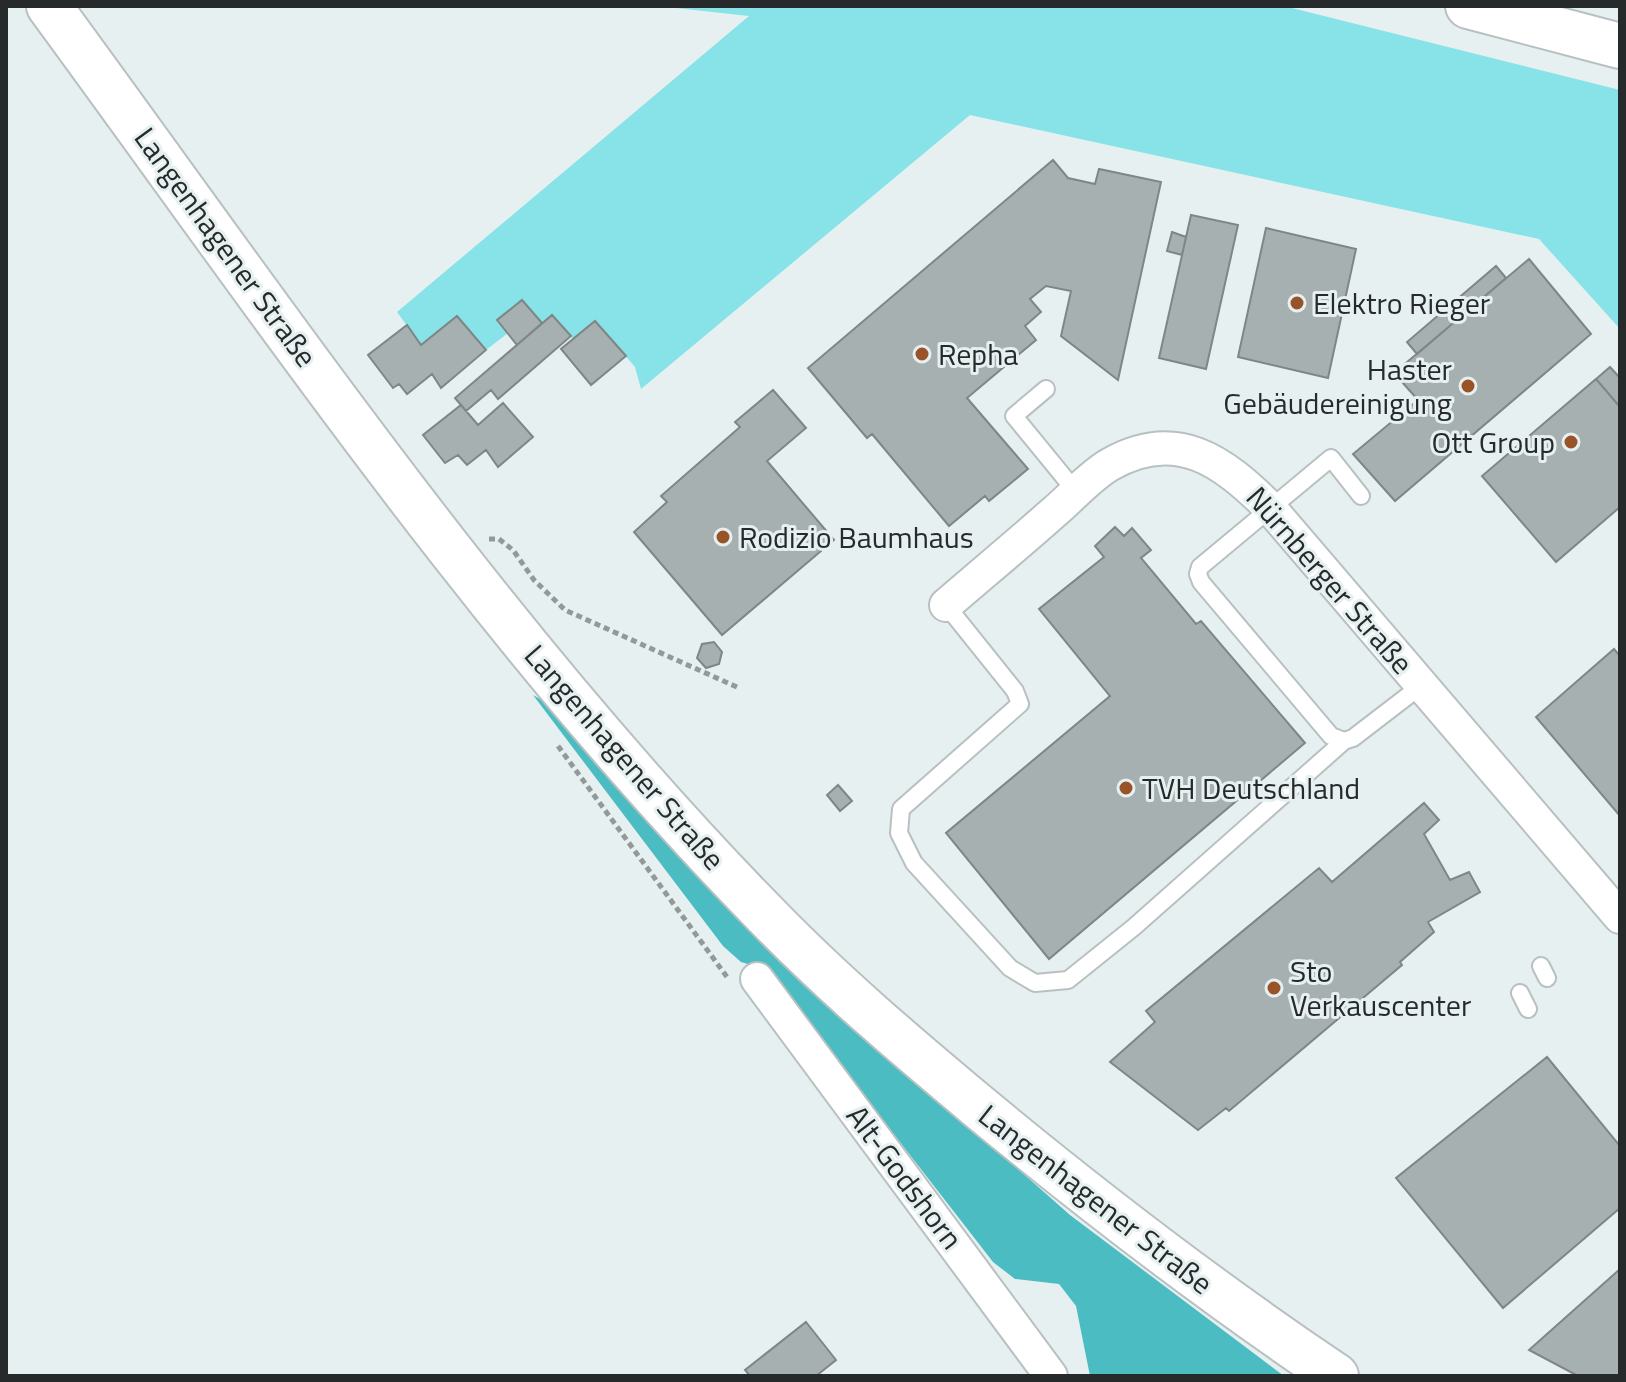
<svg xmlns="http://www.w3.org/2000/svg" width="1626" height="1382" font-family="'Titillium Web',sans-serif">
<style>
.green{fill:#87e3e8}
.forest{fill:#4bbcc1}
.building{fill:#a7b0b0;stroke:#7e8686;stroke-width:2}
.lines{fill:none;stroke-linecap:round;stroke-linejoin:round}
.service-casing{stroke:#b8c0c1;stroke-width:20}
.minor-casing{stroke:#b8c0c1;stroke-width:36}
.secondary-casing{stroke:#b8c0c1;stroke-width:48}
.motorway-casing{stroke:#b8c0c1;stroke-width:48}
.path{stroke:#939999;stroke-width:5;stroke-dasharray:6 4;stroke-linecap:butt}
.service{stroke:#fff;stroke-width:16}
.minor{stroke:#fff;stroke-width:32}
.secondary{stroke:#fff;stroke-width:44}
.motorway{stroke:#fff;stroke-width:44}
.poi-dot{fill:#995329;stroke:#e7f0f0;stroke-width:3}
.labels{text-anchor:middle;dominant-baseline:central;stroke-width:6;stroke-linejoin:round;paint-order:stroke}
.street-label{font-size:30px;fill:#272a2a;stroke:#e7f0f0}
.poi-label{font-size:30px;fill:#272a2a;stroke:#e7f0f0;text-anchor:start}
</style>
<rect width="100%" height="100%" fill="#e7f0f0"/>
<path class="green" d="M658,6H1284L1620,90V329L1539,239L970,115L641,389L635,367L595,321L573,339L552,315L542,323L522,300L498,320L508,333L486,350L457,316L421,345L397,312L749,16Z"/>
<path class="forest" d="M533,695L547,703L865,1034L1070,1215L1284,1376H1090L1076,1306L1059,1284L1015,1279L993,1262L778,985L758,967L741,962L723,946Z"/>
<path class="building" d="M1053,160L1068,178L1095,184L1099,169L1161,182L1118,380L1061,336L1071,291L1046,286L1030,299L1041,312L1025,326L1036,340L967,398L1028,469L989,501L985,496L949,526L872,434L867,438L808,368Z
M1191,215L1238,225L1206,369L1159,358Z
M1266,228L1356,249L1328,378L1238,357Z
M1172,232L1186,237L1182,255L1167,251Z
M1529,259L1591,334L1395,501L1353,454L1418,400L1394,373Z
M1496,266L1506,278L1417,354L1407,342Z
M522,300L542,323L517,345L497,320Z
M552,315L571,336L498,399L491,390L466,411L455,398Z
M457,316L486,350L441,388L432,374L407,394L399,384L393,388L368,355L407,325L421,345Z
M595,321L626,356L591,385L561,349Z
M1610,367L1620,378V407L1596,379Z
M1596,379L1620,407V507L1556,562L1482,476Z
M773,390L806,428L767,461L834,540L722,635L634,532L667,502L661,496L740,427L735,422Z
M503,403L533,437L498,467L486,450L467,465L458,455L445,463L423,435L461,405L478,425Z
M1115,527L1124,536L1132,528L1151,550L1141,558L1196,624L1201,621L1305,743L1049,959L946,833L1110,696L1039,609L1104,557L1095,546Z
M714,642L722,652L719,664L706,668L697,658L702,644Z
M1614,649L1620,656V816L1536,717Z
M838,785L852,801L840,811L827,795Z
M1424,803L1439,820L1424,834L1450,880L1469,872L1480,892L1428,922L1434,932L1400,962L1402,965L1229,1111L1226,1108L1198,1130L1110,1062L1155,1022L1146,1011L1319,868L1332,882Z
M1547,1057L1620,1146V1208L1503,1308L1396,1178Z
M1620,1269V1376H1578L1529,1350Z
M806,1322L836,1360L816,1376H750L745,1370Z"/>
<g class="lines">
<g class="service-casing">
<path id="service" d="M1046,389L1014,416L1077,493
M1361,496L1331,458L1200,567L1198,574L1201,582L1331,736L1344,741L1353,738L1422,685
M946,605L1015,691L1020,704L901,809L899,833L914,863L1010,968L1035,983L1068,980L1134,927L1344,741
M1541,966L1547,978
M1520,993L1528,1009"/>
</g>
<g class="minor-casing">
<path id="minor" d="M946,605C982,574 1018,544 1053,513C1071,498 1089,477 1109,465C1176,426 1223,461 1270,508L1620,917
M757,979L1051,1376"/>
</g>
<g class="secondary-casing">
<path id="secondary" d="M49,6C277,317 496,640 767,916C833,984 906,1046 979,1107C1095,1203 1211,1292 1336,1376"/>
</g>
<g class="motorway-casing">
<path id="motorway" d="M1468,6L1620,46"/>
</g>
<path class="path" d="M489,539H499L513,550L534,580L565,610L739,688
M558,746L727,977"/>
<use href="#service" class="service"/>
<use href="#minor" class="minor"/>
<use href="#secondary" class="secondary"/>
<use href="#motorway" class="motorway"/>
</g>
<g class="poi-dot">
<circle cx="1297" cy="303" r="8"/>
<circle cx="922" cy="354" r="8"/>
<circle cx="1468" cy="386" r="8"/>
<circle cx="1571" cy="442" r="8"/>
<circle cx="723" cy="537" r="8"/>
<circle cx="1126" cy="788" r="8"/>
<circle cx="1274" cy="988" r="8"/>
</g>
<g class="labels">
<g class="street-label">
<text transform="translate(226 247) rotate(54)">Langenhagener Straße</text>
<text transform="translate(1330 580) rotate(49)">Nürnberger Straße</text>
<text transform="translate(625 757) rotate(49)">Langenhagener Straße</text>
<text transform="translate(905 1177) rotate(53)">Alt-Godshorn</text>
<text transform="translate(1096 1199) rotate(38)">Langenhagener Straße</text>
</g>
<g class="poi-label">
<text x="1313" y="303">Elektro Rieger</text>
<text x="938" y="354">Repha</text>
<text x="1452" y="369" text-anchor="end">Haster<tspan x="1452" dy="34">Gebäudereinigung</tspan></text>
<text x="1555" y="442" text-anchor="end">Ott Group</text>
<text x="739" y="537">Rodizio Baumhaus</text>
<text x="1142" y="788">TVH Deutschland</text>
<text x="1290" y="971">Sto<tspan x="1290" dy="34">Verkauscenter</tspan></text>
</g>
</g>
<rect width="1626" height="1382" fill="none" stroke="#272a2a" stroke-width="16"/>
</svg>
